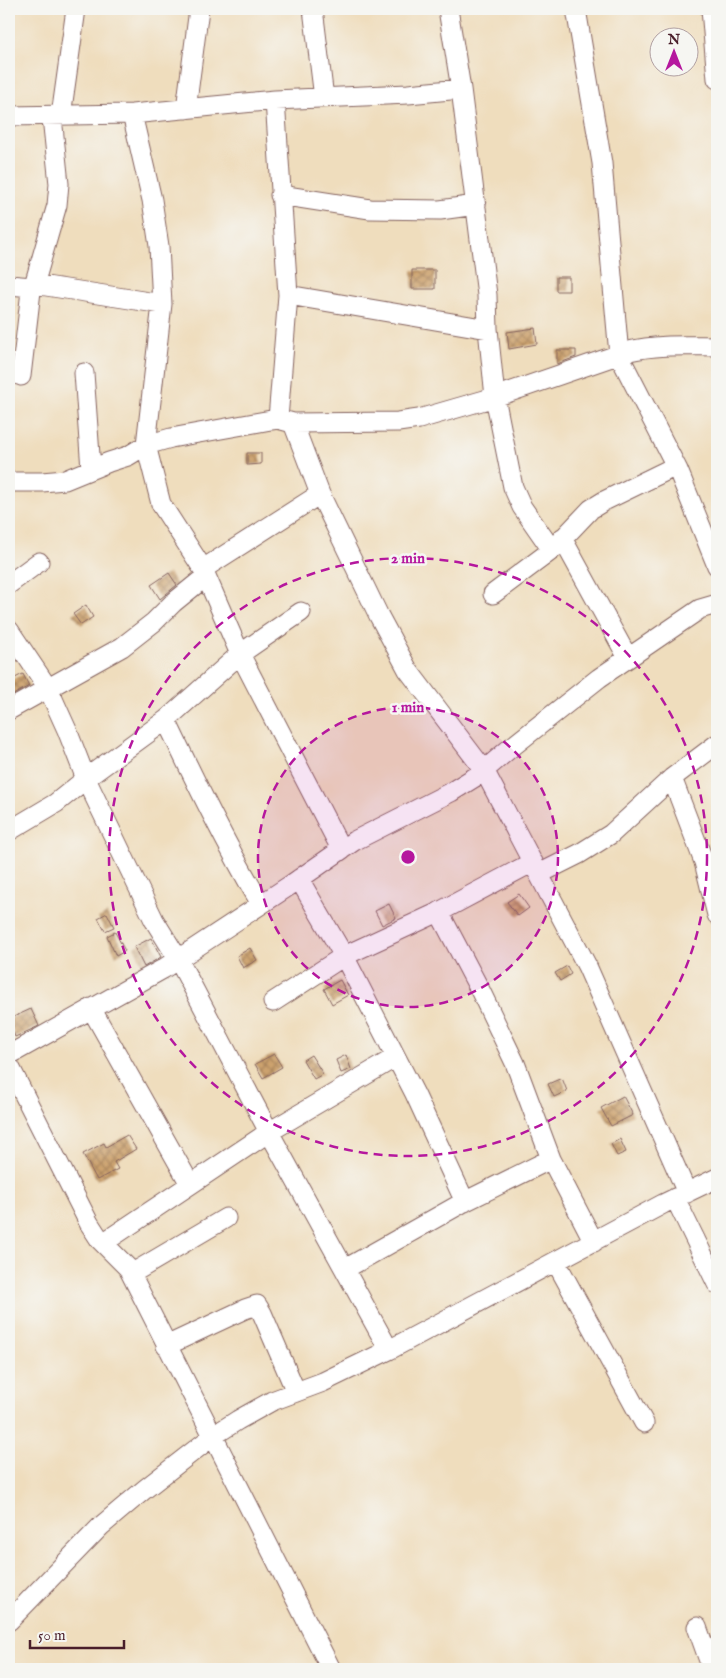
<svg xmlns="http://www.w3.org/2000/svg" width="726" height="1678" font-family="'IM FELL English',serif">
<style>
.building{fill:url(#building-cross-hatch)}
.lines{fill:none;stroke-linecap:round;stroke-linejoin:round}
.minor-casing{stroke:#84625e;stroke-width:21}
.minor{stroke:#fff;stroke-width:19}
.ring{fill:none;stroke:#b5179e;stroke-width:2.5;stroke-dasharray:9 6}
.centre{fill:#b5179e;stroke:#f6f6f2;stroke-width:2.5}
.ring-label{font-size:15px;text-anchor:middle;font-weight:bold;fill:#b5179e;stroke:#f6f6f2;stroke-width:5;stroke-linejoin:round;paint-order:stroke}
</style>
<defs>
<pattern id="building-cross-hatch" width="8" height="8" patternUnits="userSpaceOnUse" patternTransform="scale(1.25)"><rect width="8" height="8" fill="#cca26e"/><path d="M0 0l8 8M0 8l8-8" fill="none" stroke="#a8835b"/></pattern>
</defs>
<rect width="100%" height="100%" fill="#f6f6f2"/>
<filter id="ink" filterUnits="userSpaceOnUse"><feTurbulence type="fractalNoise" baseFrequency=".02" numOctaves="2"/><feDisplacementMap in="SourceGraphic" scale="10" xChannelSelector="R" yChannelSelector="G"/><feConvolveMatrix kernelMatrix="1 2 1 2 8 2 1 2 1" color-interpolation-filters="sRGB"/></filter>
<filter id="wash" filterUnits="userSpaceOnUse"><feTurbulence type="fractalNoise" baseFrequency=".0096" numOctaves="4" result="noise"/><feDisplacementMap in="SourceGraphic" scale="20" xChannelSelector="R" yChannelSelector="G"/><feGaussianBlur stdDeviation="1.12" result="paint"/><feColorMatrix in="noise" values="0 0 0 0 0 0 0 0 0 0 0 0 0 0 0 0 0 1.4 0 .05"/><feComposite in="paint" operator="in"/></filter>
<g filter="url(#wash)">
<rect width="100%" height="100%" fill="#efddbd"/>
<g id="blocks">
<path class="building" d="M412,270H435V289H412Z
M556,277H569V291H556Z
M535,328L537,344L509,349L507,332Z
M557,350H576V357L557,364Z
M247,453H261V464L247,465Z
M169,573L177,585L160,599L151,585Z
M86,605L93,617L81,625L73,614Z
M23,674L29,686L13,695L9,686V681Z
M519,894L529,908L518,916L507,902Z
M389,904L396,918L382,925L375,911Z
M107,913L114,927L105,931L98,918Z
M115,932L125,951L116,956L107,936Z
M151,938L161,957L144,967L134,947Z
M250,948L257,960L243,968L237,956Z
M567,966L571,974L560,981L555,973Z
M340,980L348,995L332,1004L324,989Z
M31,1009L39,1026L15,1037L9,1022V1019Z
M274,1054L282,1067L263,1078L255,1064Z
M311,1055L323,1074L314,1079L303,1060Z
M346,1055L351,1069L341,1073L336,1060Z
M562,1078L567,1091L554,1097L548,1084Z
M623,1096L633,1115L611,1126L601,1108Z
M127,1135L136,1149L114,1162L118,1169L97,1180L83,1154L104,1143L106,1147Z
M620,1139L626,1152L617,1156L611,1144Z"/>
</g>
</g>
<g filter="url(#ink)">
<use href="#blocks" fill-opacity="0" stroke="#84625e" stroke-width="1"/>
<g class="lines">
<g class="minor-casing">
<path id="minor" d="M313,9L324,98
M448,9L461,89L487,295L488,329L495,397L513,487L522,507L552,550
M576,9L602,163L619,355L678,470L717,566
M711,9L717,79
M275,100L288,295L278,419
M186,109L199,9
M132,114L152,200L159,246L162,304L146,445L161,504L203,569L240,654L341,849
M9,116L132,114L275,100L408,94L461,89
M61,116L76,9
M280,195L370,209L440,210L476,205
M9,285L32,287L40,285L162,304
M34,285L57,205L59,184L52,117
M288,295L488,329
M84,373L91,469
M21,376L31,291L32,287
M293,423L320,494L379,616L408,670L484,770L587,966L687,1193
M9,482H42L65,480L109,462L128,456L146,445L171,438L271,420L278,419L293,423L398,422L419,419L495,397L629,351C658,344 688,346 717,346
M562,538L628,658
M203,569L320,494
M9,584L39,562
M493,594L552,550L591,509L604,501L676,466
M9,630L48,688L67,730L86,779L154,920L178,959L269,1132L389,1350
M9,710L122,647L154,622L173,603L205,577
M166,720C196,783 226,845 261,904
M672,778L704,862L717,915
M9,831L56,803L92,774L166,720L240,654L301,612
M539,874L579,854L611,834L672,778L717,744
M299,879L344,956L415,1094L465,1202
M439,912L480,990L515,1063L551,1159L594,1242
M273,1002L344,956L439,912L533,862
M91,1008L190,1184
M9,1055L163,969L292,884L354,841L451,792L480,774L508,750L599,678L700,609L717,604
M9,1065L89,1223L100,1240L128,1268L331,1669
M675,1198L717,1284
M103,1243L269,1132L396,1057
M556,1262L644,1423
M345,1269L464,1202L551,1159
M131,1274L226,1218
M166,1346L245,1309L257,1305L262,1313L296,1392
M9,1621L101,1526L145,1489L213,1436L238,1420L272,1401L323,1382L389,1350L663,1204L717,1178
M697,1627L712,1669"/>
</g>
<use href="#minor" class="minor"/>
</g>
</g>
<circle cx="408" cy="857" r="150" fill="#b5179e" fill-opacity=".12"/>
<g class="ring">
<circle cx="408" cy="857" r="150"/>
<circle cx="408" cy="857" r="299"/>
</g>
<circle cx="408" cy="857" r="8" class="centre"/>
<g class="ring-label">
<text x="408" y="563">2 min</text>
<text x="408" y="712">1 min</text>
</g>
<rect width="726" height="1678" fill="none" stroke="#f6f6f2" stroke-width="30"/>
<g transform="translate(674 52)"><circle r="24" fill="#f6f6f2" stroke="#b1a0a2"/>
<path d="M0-4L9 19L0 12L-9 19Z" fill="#b5179e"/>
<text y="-8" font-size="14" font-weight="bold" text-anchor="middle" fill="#4a1f2b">N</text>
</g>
<path d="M30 1640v8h94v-8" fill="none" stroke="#4a1f2b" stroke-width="2.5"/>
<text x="38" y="1640" font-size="15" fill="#4a1f2b" stroke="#f6f6f2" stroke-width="4" paint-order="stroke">50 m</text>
</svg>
